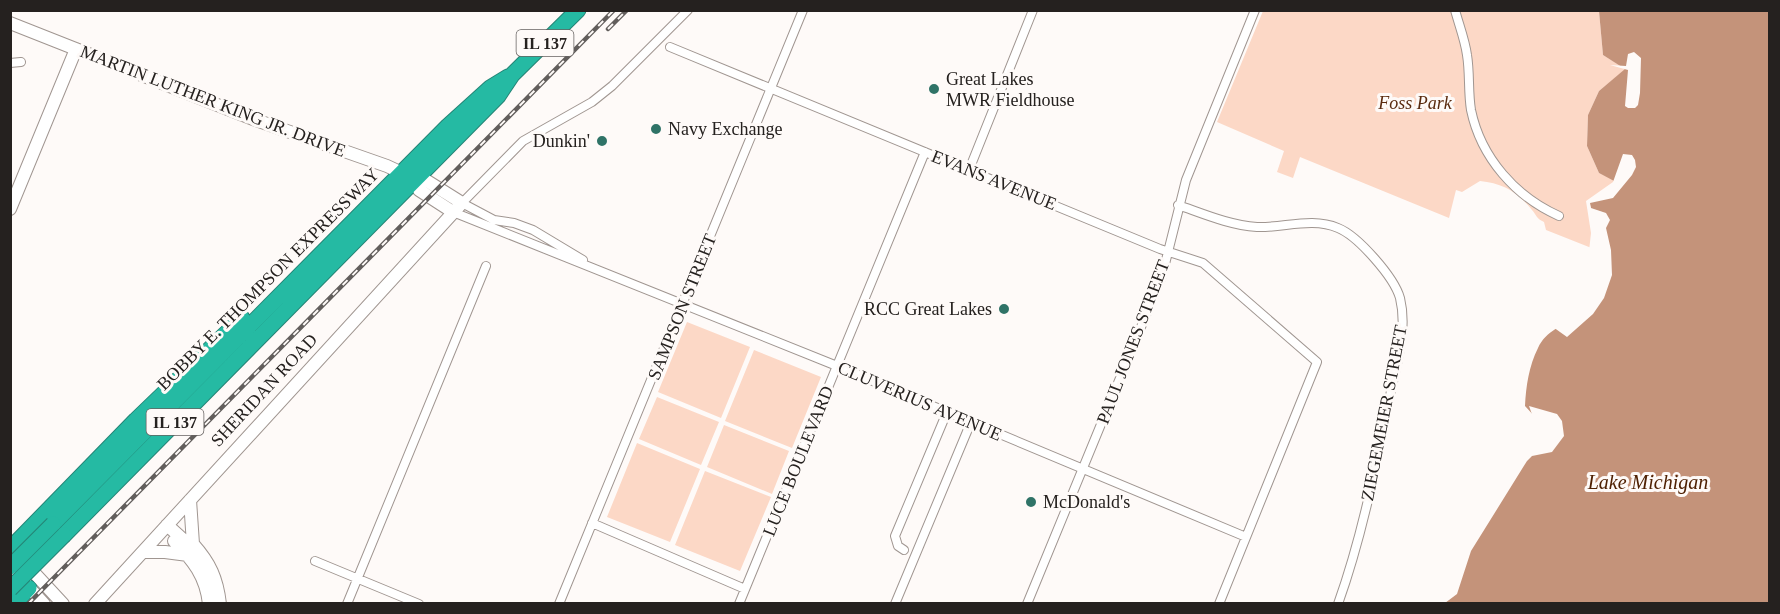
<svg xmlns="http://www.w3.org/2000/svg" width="1780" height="614" font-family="'Times New Roman',serif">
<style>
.green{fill:#fcd8c6}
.water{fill:#c4937a}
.pier{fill:#fefaf8}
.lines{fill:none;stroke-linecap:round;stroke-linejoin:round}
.street-casing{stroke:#a09691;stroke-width:10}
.secondary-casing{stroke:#a09691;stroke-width:14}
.highway-casing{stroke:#258475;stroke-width:17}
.street{stroke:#fff;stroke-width:8}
.secondary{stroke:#fff;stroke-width:12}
.highway{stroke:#25baa3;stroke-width:15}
.rail-casing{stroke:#625e5c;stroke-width:4.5}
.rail{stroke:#fefaf8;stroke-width:2;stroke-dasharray:7;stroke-linecap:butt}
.highway-bridge-casing{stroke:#258475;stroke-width:17;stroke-linecap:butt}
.highway-bridge{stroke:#25baa3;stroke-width:15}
.poi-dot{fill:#2f7367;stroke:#fefaf8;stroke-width:2}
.labels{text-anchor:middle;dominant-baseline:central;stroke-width:6;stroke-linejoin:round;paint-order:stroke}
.shield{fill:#fefaf8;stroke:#666260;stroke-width:1.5}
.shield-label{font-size:16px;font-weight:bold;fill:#25211f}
.poi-label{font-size:18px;fill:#25211f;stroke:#fefaf8;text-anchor:start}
.street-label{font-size:18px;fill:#25211f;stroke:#fefaf8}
.park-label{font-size:18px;font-style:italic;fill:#5a2b0f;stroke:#fefaf8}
.water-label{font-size:20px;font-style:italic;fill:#4f2103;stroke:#fefaf8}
</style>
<rect width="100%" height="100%" fill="#fefaf8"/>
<path class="green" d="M1263,11H1599L1603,55L1626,69L1599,91L1588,115L1587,146L1599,173L1616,181L1592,210L1594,249L1546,230L1544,222C1537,219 1537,216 1532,210C1518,192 1502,183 1480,181L1462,192L1456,190L1449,218L1300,157L1293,178L1277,172L1284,151L1217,122Z
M687,322L750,347L721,418L658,392Z
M754,350L821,377L792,448L725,421Z
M657,397L719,422L701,465L639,439Z
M724,425L789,451L772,494L707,467Z
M637,443L700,469L670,542L607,517Z
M705,471L771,497L740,571L675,545Z"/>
<path class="water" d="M1599,11H1769V603L1440,604L1451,594L1466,553L1533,445L1537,419L1525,406C1526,386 1529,366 1538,348C1546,330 1563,327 1576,315C1596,295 1598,226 1589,202L1616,182L1599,173L1587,146L1588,115L1599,91L1625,69L1603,55Z"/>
<path class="pier" d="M1634,52L1641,58L1640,93L1638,105L1635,108H1628L1625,106L1628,70L1610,65L1626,66L1628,54Z
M1623,154L1632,155L1635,160L1636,167L1632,175L1613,198L1590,203L1591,208L1606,213L1610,220L1606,228L1611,250L1612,275L1604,298L1593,314L1567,337L1553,327L1575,311L1585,288L1591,233L1586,201L1613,182Z
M1529,406L1557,414L1562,421L1564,436L1552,452L1532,456L1527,461L1471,551L1457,594L1445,603L1437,604L1448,593L1464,552L1530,443L1534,420Z"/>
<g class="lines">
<g class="street-casing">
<path id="street" d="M1455,10C1459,25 1465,40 1467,55C1470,73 1468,92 1471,110C1481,158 1516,197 1559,216
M670,47L1160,249L1203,263L1317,362L1219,604
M10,63L21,62
M969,170L1033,10
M1178,205C1204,214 1229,225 1257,227C1284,228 1312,217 1338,228C1358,236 1394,277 1400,298C1408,331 1396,364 1390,396C1376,466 1362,537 1338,604
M453,212L837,366L1246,537
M583,260L533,230L514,223L494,220L462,203L523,141L592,102L612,86L688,10
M592,523L745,589
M904,550L898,546L895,536L947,412
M315,561L419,604
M347,604L486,266
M559,604L803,10
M739,604L925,152
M895,604L971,422
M1027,604L1162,276L1186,180L1255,10"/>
</g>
<g class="secondary-casing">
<path id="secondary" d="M10,23L253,119L387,166L415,179L427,181L462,203L95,604
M415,179L419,190L453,212
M10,209L76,49
M190,500L193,544
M167,525L188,544H193C210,563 217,578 220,604
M174,541C193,560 206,576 209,604
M143,552H165L188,555
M25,563L63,604
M25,583L44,604"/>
</g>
<g class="highway-casing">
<path id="highway" d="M53,524L448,126L490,88L508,77
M64,535L498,96L512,75L578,10
M10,549L136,420L242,318
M14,604L29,588"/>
</g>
<use href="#street" class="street"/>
<use href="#secondary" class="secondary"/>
<use href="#highway" class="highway"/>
<g class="rail-casing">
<path id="rail" d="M608,29L627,10
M28,604L614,10"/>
</g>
<use href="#rail" class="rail"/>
<g class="highway-bridge-casing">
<path id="highway-bridge" d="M10,567L53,524
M10,589L64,535"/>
</g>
<use href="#highway-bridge" class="highway-bridge"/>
</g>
<g class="poi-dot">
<circle cx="934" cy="89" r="6"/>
<circle cx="656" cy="129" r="6"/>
<circle cx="602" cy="141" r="6"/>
<circle cx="1004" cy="309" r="6"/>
<circle cx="1031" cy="502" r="6"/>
</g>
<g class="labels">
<g class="shield">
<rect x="516.5" y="30" width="57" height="26" rx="4.5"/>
<rect x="146.5" y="409" width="57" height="26" rx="4.5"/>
</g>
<g class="shield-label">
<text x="545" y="43">IL 137</text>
<text x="175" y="422">IL 137</text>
</g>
<g class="poi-label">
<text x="946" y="79">Great Lakes<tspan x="946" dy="21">MWR Fieldhouse</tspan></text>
<text x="668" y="129">Navy Exchange</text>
<text x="590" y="141" text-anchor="end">Dunkin'</text>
<text x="992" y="309" text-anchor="end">RCC Great Lakes</text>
<text x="1043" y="502">McDonald's</text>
</g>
<g class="street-label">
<text transform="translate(213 101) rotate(21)">MARTIN LUTHER KING JR. DRIVE</text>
<text transform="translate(994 180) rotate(22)">EVANS AVENUE</text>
<text transform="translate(268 279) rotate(-45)">BOBBY E. THOMPSON EXPRESSWAY</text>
<text transform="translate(682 307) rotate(-68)">SAMPSON STREET</text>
<text transform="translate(1133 342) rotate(-69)">PAUL JONES STREET</text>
<text transform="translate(264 390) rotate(-47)">SHERIDAN ROAD</text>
<text transform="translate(920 401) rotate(23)">CLUVERIUS AVENUE</text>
<text transform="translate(1384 413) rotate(-79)">ZIEGEMEIER STREET</text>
<text transform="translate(798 461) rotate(-68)">LUCE BOULEVARD</text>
</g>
<g class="park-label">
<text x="1415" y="103">Foss Park</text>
</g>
<g class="water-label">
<text x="1648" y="482">Lake Michigan</text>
</g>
</g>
<rect width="1780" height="614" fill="none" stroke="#25211f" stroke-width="24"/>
</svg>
